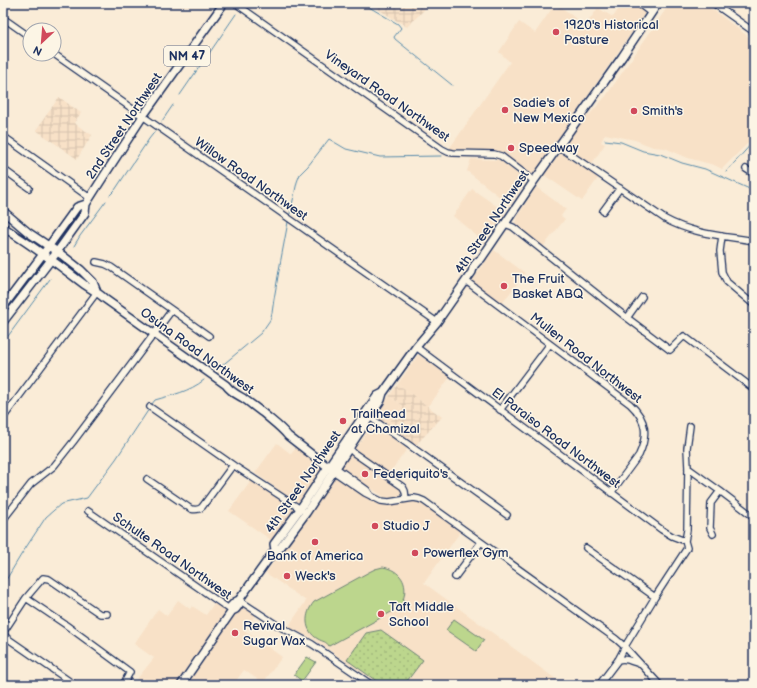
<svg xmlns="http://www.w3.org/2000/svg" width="757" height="688" font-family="'Balsamiq Sans',sans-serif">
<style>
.built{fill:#f8e1c7}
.industrial{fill:url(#industrial-grid)}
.grass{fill:url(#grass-dots);stroke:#6c8276}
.garden{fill:#bcd68d;stroke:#6c8276}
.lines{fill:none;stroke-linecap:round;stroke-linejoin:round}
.stream{stroke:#568aab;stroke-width:1}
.minor-casing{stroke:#1b2f5e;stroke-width:8}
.major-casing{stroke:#1b2f5e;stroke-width:10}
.minor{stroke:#fcf5e5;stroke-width:5.5}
.major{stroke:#fcf5e5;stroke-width:7}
.poi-dot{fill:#d1495b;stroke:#fcf5e5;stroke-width:1.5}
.labels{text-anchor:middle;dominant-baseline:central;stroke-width:3;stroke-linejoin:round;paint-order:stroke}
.shield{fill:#fcf5e5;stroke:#5e6a86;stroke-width:1}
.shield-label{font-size:12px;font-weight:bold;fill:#1b2f5e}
.poi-label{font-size:13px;fill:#1b2f5e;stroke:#fcf5e5;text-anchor:start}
.street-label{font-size:13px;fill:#1b2f5e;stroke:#fcf5e5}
</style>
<defs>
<pattern id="industrial-grid" width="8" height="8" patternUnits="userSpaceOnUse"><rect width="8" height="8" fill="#f8e1c7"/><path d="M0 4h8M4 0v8" fill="none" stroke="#d4c1ad"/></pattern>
<pattern id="grass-dots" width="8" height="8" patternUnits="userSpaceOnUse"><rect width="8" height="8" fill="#bcd68d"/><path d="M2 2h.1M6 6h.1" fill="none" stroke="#a1b87c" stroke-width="1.8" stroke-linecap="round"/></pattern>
</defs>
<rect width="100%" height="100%" fill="#faecd7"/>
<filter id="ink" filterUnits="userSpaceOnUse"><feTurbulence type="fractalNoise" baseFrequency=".025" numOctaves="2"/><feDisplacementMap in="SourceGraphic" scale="8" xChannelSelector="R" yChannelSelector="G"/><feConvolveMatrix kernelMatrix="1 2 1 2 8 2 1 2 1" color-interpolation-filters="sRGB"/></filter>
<g filter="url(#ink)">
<path class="built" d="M623,3H634L645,11V13L534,174H530L502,154L449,149L510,62L499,52L519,22L535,33L553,7L557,9L560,6L585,26L598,8L613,17Z
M669,3H704L754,41V137L722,169L714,165L688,158L665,148L653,147L635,140L605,134L601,142L605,144L591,165L567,149L565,147V145L585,118L590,114L606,96L666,9Z
M562,153L598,178L582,201L544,175L559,155Z
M471,159L498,160L502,162L526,181L511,203L510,205L467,171Z
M536,187L566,209L561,216L565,219L543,247L516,224L515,222L519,214Z
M472,189L505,212V214L485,243L453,216Z
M494,250L525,273L501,305L474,284L473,281V279Z
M418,355L421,356L450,377L428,407L398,384Z
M389,396L402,405L389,424L379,417L377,416L376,418V416Z
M373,424L407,449L388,475L354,450Z
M277,443L291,454L297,447L321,465L323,468L302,502L297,503L255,473Z
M350,451L359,460L400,487L402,491L401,496L391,498L384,497L346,472L341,468V465Z
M335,475L364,494L371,501H374L379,504L386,505L414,501L421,502L461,531L424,583L564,685H380L312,638L288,627L306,601L266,573Z
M251,481L294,509L295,511L274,542L229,511Z
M178,600L190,609L192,606L206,615L215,602L227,610V612L177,685H132L154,658L134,644L158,609L167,616Z
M242,606L256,614L245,631L282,657L263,683L244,670L233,685H185L235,612Z"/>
<path class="industrial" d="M368,3H431L407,27Z
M59,97L81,113L74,123L92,135L77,159L36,130Z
M398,384L442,417L415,446L376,418L377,416L389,423L402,405L389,396Z"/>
<path class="grass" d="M381,630L423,660L404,685H382L347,660L366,633Z"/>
<path class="garden" d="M383,567C400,570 409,583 403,600H404L406,604L329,646C326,641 323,642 318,639C304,631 304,614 314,602L369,572L375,569Z
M454,619L484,640L476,651L446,630Z
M307,657L316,662L302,681L294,675Z"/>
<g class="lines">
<path class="stream" d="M362,3L398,24L401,28L394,37L395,39L452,85
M180,95L202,63L208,55L236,14
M162,121L173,105
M605,140L621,142L643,151L660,154L682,163L705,169L754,191
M726,172L754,141
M110,195L115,190L149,139L156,130
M290,214L297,182L300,174L308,166L329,139L346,149L380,157L441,156
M74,246L80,236L106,201
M3,343L50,279
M219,368L261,333L270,320L272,313L274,299L281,259L288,222
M152,404L155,400C172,395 189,392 204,380
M3,585L21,555L46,517L61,504L87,498L116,459L149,409"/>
<g class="minor-casing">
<path id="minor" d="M235,3L442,149L448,152L453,153L494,154L501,156L534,181
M638,3L651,13
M713,3L754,32
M3,18L30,37
M54,54L437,322
M3,136L90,198
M558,146L665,219C692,234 724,236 754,241
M3,169L29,188
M746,169L754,174
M603,211L620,188
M505,224L513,227L626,317L670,350L684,336L754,389
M722,236L720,251L722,272L727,282L754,305
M96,262L105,264L111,267L209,336
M466,281L630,404C647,420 648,435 639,455L611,493
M627,318L642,297
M416,347L662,530L672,536L685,541
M150,407L233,465L302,510
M500,410L550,344
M367,415L507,515
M3,418L97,292
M350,445L351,450L354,453L403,487L405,491L406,499
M335,467L367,490L371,496
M688,468L720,491L754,517
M333,471L365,493L381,501L389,502L414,498L419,499L424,501L616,639L625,647L660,685
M147,479L191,509C196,510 199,510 202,507L233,465
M88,511L232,611
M3,520L31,484L54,466L73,442L172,310
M713,534L710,528L711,503L720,491
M586,548L655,597
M455,577L481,542
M26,598L66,625L130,672L123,685
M239,600L277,625L312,644L372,685
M618,660C626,658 631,661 639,664
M75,685L7,638L3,633L26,598L43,578L49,579L100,614H107
M599,685L618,660L627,643L655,597L687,548L685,541L687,530L688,468L687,448L690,426"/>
</g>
<g class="major-casing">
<path id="major" d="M3,211L29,233L62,255L81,270L93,282L97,292
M3,227C31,245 58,264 85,285C92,290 99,293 105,299L226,385C231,392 236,394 243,398C250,403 256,408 263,413C272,421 281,427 288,436L333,471
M3,307L43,254L77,207L86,204
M3,322L57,252L85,213L86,204L100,182L143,116L224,3
M275,550L274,544L300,509L328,467L377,396L383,393
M232,611L231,606L235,602L239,600L275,550L280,548L306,513L381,400L383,393L416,347L437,322L472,272C473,266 476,262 481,259L534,181L622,57L658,3
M181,685L232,611L236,609L239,605V600"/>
</g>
<use href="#minor" class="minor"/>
<use href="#major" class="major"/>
</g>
</g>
<g class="poi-dot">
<circle cx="556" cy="32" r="4"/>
<circle cx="505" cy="110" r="4"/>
<circle cx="634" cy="111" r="4"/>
<circle cx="511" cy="148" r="4"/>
<circle cx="504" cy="286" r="4"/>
<circle cx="343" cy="421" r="4"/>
<circle cx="365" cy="474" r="4"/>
<circle cx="375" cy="526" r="4"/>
<circle cx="315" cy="542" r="4"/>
<circle cx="415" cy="553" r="4"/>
<circle cx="287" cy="576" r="4"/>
<circle cx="381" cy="614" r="4"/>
<circle cx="235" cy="633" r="4"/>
</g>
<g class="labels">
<rect class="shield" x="164" y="46" width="46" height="20" rx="3"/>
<g class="shield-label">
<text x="187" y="56">NM 47</text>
</g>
<g class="poi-label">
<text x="564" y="25">1920's Historical<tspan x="564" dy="15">Pasture</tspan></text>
<text x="513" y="103">Sadie's of<tspan x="513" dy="15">New Mexico</tspan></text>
<text x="642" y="111">Smith's</text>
<text x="519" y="148">Speedway</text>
<text x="512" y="279">The Fruit<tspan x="512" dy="15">Basket ABQ</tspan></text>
<text x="351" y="414">Trailhead<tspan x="351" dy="15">at Chamizal</tspan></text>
<text x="373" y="474">Federiquito's</text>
<text x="383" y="526">Studio J</text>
<text x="423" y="553">Powerflex Gym</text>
<text x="315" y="556" text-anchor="middle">Bank of America</text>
<text x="295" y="576">Weck's</text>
<text x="389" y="607">Taft Middle<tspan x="389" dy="15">School</tspan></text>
<text x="243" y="626">Revival<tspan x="243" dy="15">Sugar Wax</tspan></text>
</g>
<g class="street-label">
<text transform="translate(387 96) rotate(35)">Vineyard Road Northwest</text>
<text transform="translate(124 126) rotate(-56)">2nd Street Northwest</text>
<text transform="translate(251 179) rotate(35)">Willow Road Northwest</text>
<text transform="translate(492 222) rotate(-56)">4th Street Northwest</text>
<text transform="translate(197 351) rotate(36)">Osuna Road Northwest</text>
<text transform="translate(586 358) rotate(38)">Mullen Road Northwest</text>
<text transform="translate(556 438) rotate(37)">El Paraiso Road Northwest</text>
<text transform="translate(303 482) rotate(-55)">4th Street Northwest</text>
<text transform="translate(172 556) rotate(35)">Schulte Road Northwest</text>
</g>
</g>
<rect width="757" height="688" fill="none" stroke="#fcf5e5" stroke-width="16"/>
<rect x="8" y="8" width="741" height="672" fill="none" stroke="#1b2f5e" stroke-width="1.5" filter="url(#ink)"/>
<g transform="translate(42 42) rotate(206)"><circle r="19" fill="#fcf5e5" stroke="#a2a6af"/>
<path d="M0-3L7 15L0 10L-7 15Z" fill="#d1495b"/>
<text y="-6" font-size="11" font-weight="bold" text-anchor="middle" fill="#1b2f5e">N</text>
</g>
</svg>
